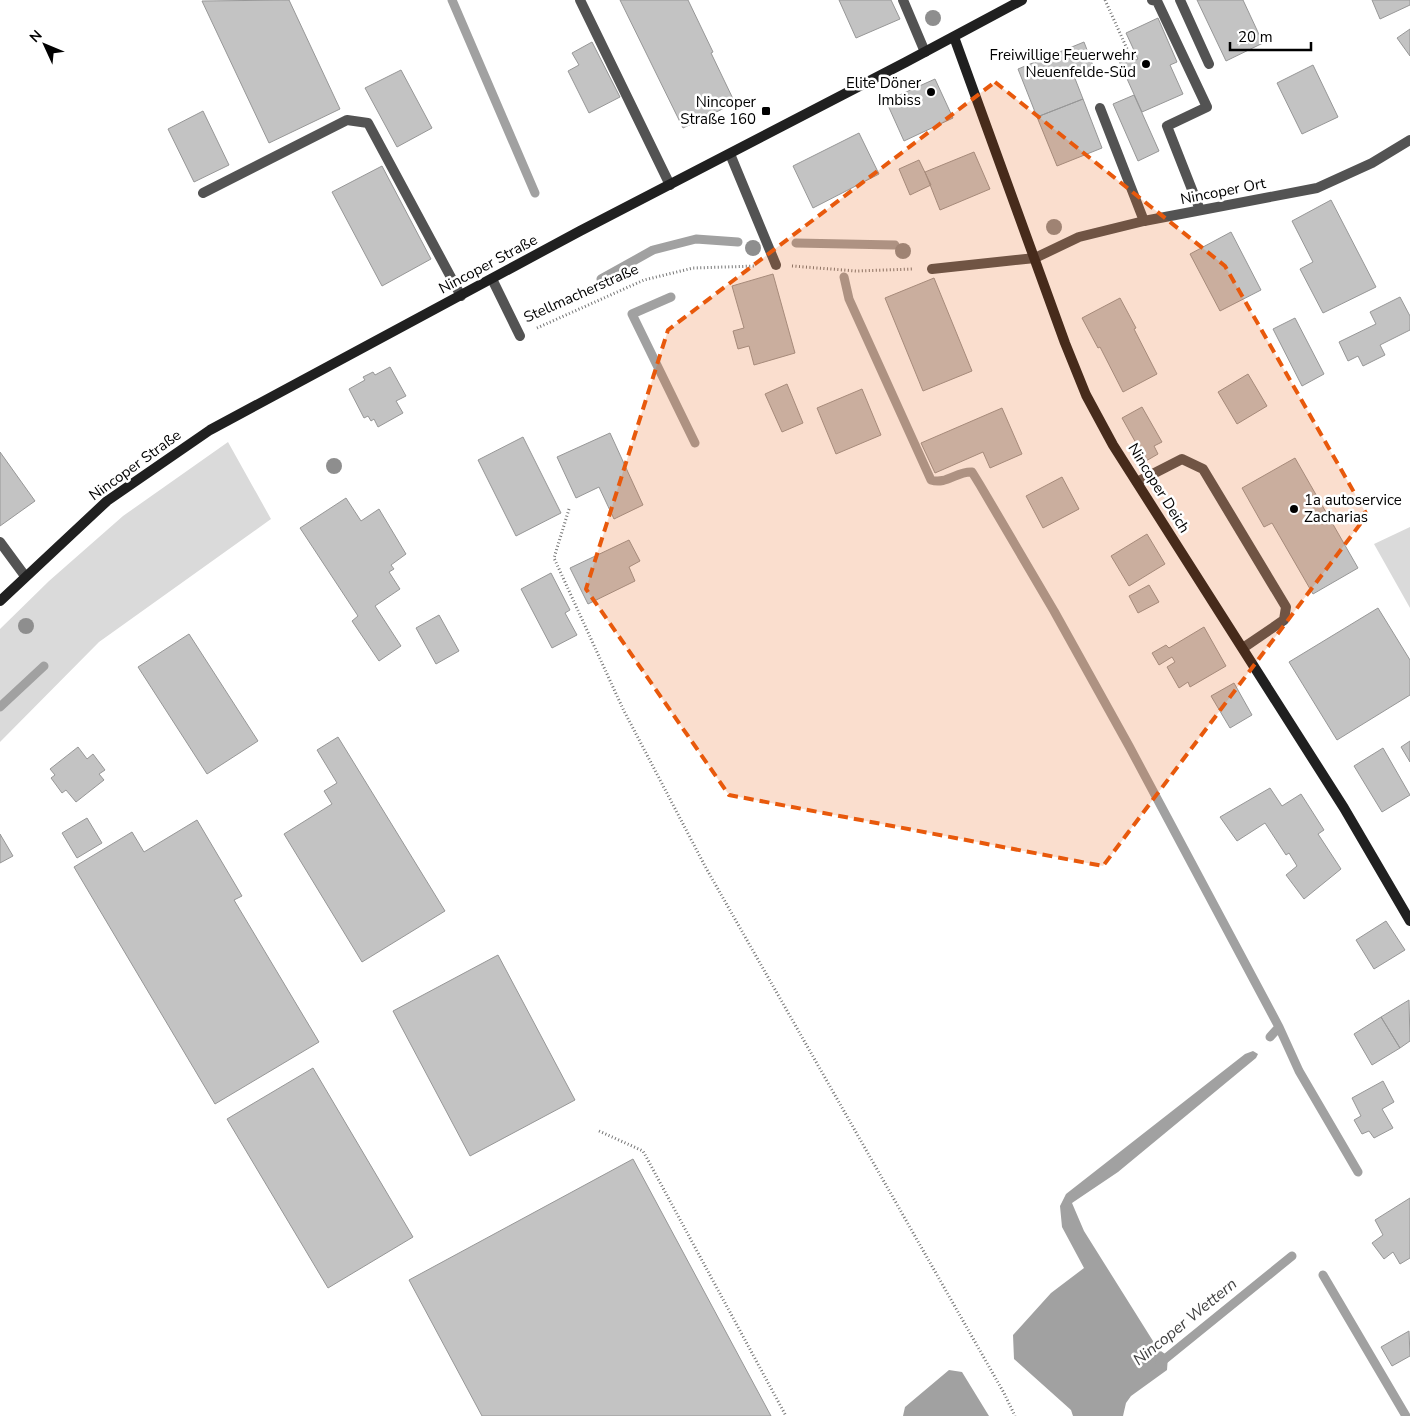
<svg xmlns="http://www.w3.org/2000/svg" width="1410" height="1416" font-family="'Nunito Sans',sans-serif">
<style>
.green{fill:#dadada}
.water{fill:#a1a1a1}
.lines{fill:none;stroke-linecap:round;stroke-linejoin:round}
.stream{stroke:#a1a1a1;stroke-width:9}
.building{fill:#c3c3c3;stroke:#979797}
.path{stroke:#757575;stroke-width:3;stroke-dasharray:1 2.5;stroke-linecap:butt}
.lane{stroke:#535353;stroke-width:10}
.street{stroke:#535353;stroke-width:10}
.secondary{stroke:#202020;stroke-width:10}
.tree{fill:#8e8e8e}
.marked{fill:#e8590c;fill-opacity:0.2;stroke:#e8590c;stroke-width:4;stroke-dasharray:10 6;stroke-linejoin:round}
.poi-dot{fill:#000;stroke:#fff;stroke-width:2}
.labels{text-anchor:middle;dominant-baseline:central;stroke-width:5;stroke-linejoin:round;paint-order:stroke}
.poi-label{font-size:15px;fill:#000;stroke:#fff;text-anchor:end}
.street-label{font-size:15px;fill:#000;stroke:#fff}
.water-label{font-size:16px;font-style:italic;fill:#424242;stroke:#fff}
</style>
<rect width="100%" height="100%" fill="#fff"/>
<path class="green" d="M228,442L271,519L99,642L0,742V629L49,581L123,516Z
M1410,527V608L1374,544Z"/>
<path class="water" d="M1253,1051L1258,1054L1256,1058L1118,1172L1072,1203L1084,1231L1158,1349L1168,1356L1167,1370L1131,1396L1126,1403L1123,1416H1073L1071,1410L1014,1359L1013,1335L1051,1293L1084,1268L1062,1227L1060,1206L1066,1194L1245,1054Z
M949,1370L962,1372L989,1416H903L905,1407Z"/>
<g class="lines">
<path class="stream" d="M452,0L535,193
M796,243L895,245
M844,277L849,299L931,480C946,485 957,471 972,472L980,485L1054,611L1129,746L1279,1027L1299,1071L1358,1172
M601,279L653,250L696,239L738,242
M671,297L632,314L695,443
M0,707L44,666
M1270,1037L1279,1027
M1323,1275L1406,1416
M1160,1363L1292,1256"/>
</g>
<path class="building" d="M289,0L340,109L269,143L202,1Z
M620,0H688L713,52L711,53L735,103L683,128Z
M839,0H891L900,19L856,38Z
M1197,0H1243L1263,43L1226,61Z
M1372,0H1410V5L1380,19Z
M1158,18L1177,62L1170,65L1183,94L1142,112L1119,61L1129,57L1132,62L1138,59L1126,33Z
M1410,29V56L1397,38Z
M592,42L620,97L589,113L568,71L579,65L572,53Z
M1084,42L1094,68L1074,76L1083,99L1037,117L1018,69Z
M1313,65L1338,117L1302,134L1277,83Z
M401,70L432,128L397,147L365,88Z
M935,79L953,118L904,141L886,101Z
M1134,95L1159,151L1138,161L1113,104Z
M1083,99L1102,148L1057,166L1037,117Z
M203,111L229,165L194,182L168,129Z
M859,133L879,174L813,208L793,166Z
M974,152L990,189L940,210L925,172Z
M919,160L931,185L910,195L899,169Z
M382,166L431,259L382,286L332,192Z
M1331,200L1376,287L1323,313L1300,269L1313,262L1292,221Z
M1231,232L1261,290L1220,311L1190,254Z
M773,274L795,353L754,365L749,346L738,349L733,331L744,328L732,286Z
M934,278L972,371L923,391L885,298Z
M1400,297L1410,316V330L1380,345L1385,355L1363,366L1358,356L1348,361L1339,342L1376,324L1370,312Z
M1120,298L1136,328L1134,329L1157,374L1123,392L1100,347L1098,348L1082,318Z
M1295,318L1324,374L1302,386L1273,329Z
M390,367L406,396L396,401L403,413L378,427L374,419L371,421L368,416L364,418L349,389L365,380L363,377L373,372L375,375Z
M1248,374L1267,406L1237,424L1218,392Z
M787,384L803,423L782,432L765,394Z
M862,389L881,435L836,454L817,408Z
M1142,407L1162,442L1154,446L1158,454L1146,461L1122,418Z
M1002,408L1022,454L990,468L983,452L935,473L921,443Z
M610,433L643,505L614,519L599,487L576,498L557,457Z
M523,437L561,513L516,536L478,460Z
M0,452L35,501L0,526Z
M1295,458L1358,568L1313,594L1272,523L1264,527L1242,488Z
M1062,477L1079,509L1043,528L1026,496Z
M346,498L361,521L379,509L406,554L391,565L394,569L389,572L400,589L375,606L401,646L379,661L352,621L358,616L300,528Z
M1147,534L1165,564L1129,586L1111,556Z
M629,540L640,561L629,567L635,581L588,604L570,568Z
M551,573L570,610L565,613L577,635L552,648L521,589Z
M1149,585L1159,602L1138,613L1129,596Z
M1378,608L1410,660V695L1337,740L1289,662Z
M439,615L459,651L436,664L416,628Z
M1204,627L1226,666L1190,687L1188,682L1179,688L1167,667L1175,662L1172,657L1159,665L1152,653L1166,645L1169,648Z
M189,634L258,741L207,774L138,667Z
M1234,683L1252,715L1230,728L1211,696Z
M338,737L445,911L362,962L284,834L332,804L324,791L337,783L317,750Z
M1410,741V762L1401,747Z
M78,747L87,759L93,754L105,770L99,774L104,780L76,802L66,790L62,793L51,778L55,775L50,769Z
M1383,748L1410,795L1382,812L1354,766Z
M1270,788L1282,806L1301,794L1324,830L1318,834L1341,869L1304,899L1286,875L1297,866L1289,853L1286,855L1265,823L1237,841L1220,817Z
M87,818L102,843L77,858L62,833Z
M197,820L242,896L234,900L319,1042L215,1104L74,867L132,832L144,852Z
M0,834L13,856L0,863Z
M1386,921L1405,950L1374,969L1356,940Z
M498,955L575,1100L470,1156L393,1011Z
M1409,1000L1410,1041L1400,1048L1381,1017Z
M1381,1017L1400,1048L1372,1065L1354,1034Z
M313,1068L413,1237L328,1288L227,1119Z
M1383,1081L1394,1102L1382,1109L1393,1128L1374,1138L1369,1131L1362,1134L1354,1120L1361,1116L1352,1098Z
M633,1159L771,1416H482L409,1280Z
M1410,1198V1258L1400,1264L1393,1252L1384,1259L1372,1243L1383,1235L1375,1220Z
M1409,1331L1410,1356L1392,1366L1381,1347Z"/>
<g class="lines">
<path class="path" d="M1105,0L1128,51L1135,61
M792,266L856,271L913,269
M537,328L644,280L693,268L756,266
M569,509L554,558L623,709L706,868L1004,1393L1015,1416
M599,1131L643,1151L786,1416"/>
<path class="lane" d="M580,0L670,185
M903,0L925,52
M1152,0L1157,1L1207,107L1167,126L1200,210
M1180,0L1209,64
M1100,108L1144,221
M203,193L347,120L368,123L461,296
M932,269L1035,258
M492,279L520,336
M1137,482L1182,459L1203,469L1286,607L1284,620L1243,648
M0,542L25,576"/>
<path class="street" d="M730,154L776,265
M1035,258L1079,237L1144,221L1317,188L1372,163L1410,140"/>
<path class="secondary" d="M954,37L1065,343L1086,395L1113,445L1344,808L1410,921
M0,601L107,501L210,430L580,231L906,62L1022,0"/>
</g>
<g class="tree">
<circle cx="933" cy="18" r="8"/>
<circle cx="1054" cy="227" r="8"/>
<circle cx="753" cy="248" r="8"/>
<circle cx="903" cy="251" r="8"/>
<circle cx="334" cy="466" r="8"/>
<circle cx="26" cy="626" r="8"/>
</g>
<path class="marked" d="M995,82L1225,266L1367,515L1103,866L729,795L586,589L668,330Z"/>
<g class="poi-dot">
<circle cx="1146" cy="64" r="5"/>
<circle cx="931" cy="92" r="5"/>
<rect x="761" y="106" width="10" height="10" rx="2.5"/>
<circle cx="1294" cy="509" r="5"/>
</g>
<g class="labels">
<g class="poi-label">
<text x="1136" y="55">Freiwillige Feuerwehr<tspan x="1136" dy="17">Neuenfelde-Süd</tspan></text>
<text x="921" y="83">Elite Döner<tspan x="921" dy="17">Imbiss</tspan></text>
<text x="756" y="102">Nincoper<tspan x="756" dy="17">Straße 160</tspan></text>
<text x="1304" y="500" text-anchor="start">1a autoservice<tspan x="1304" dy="17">Zacharias</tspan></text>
</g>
<g class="street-label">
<text transform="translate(1223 191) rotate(-11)">Nincoper Ort</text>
<text transform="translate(488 264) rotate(-28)">Nincoper Straße</text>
<text transform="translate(581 293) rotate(-24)">Stellmacherstraße</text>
<text transform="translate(135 465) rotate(-36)">Nincoper Straße</text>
<text transform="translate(1159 488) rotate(58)">Nincoper Deich</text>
</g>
<g class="water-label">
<text transform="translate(1185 1322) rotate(-39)">Nincoper Wettern</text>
</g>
</g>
<g transform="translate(45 45) rotate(314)" stroke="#ffffff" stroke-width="4" paint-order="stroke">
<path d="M0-4L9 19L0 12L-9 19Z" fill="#000000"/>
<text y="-8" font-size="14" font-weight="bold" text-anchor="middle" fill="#000000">N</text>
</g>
<path d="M1230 42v8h81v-8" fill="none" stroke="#000000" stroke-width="2.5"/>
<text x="1238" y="42" font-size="15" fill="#000000" stroke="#ffffff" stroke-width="4" paint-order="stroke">20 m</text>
</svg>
